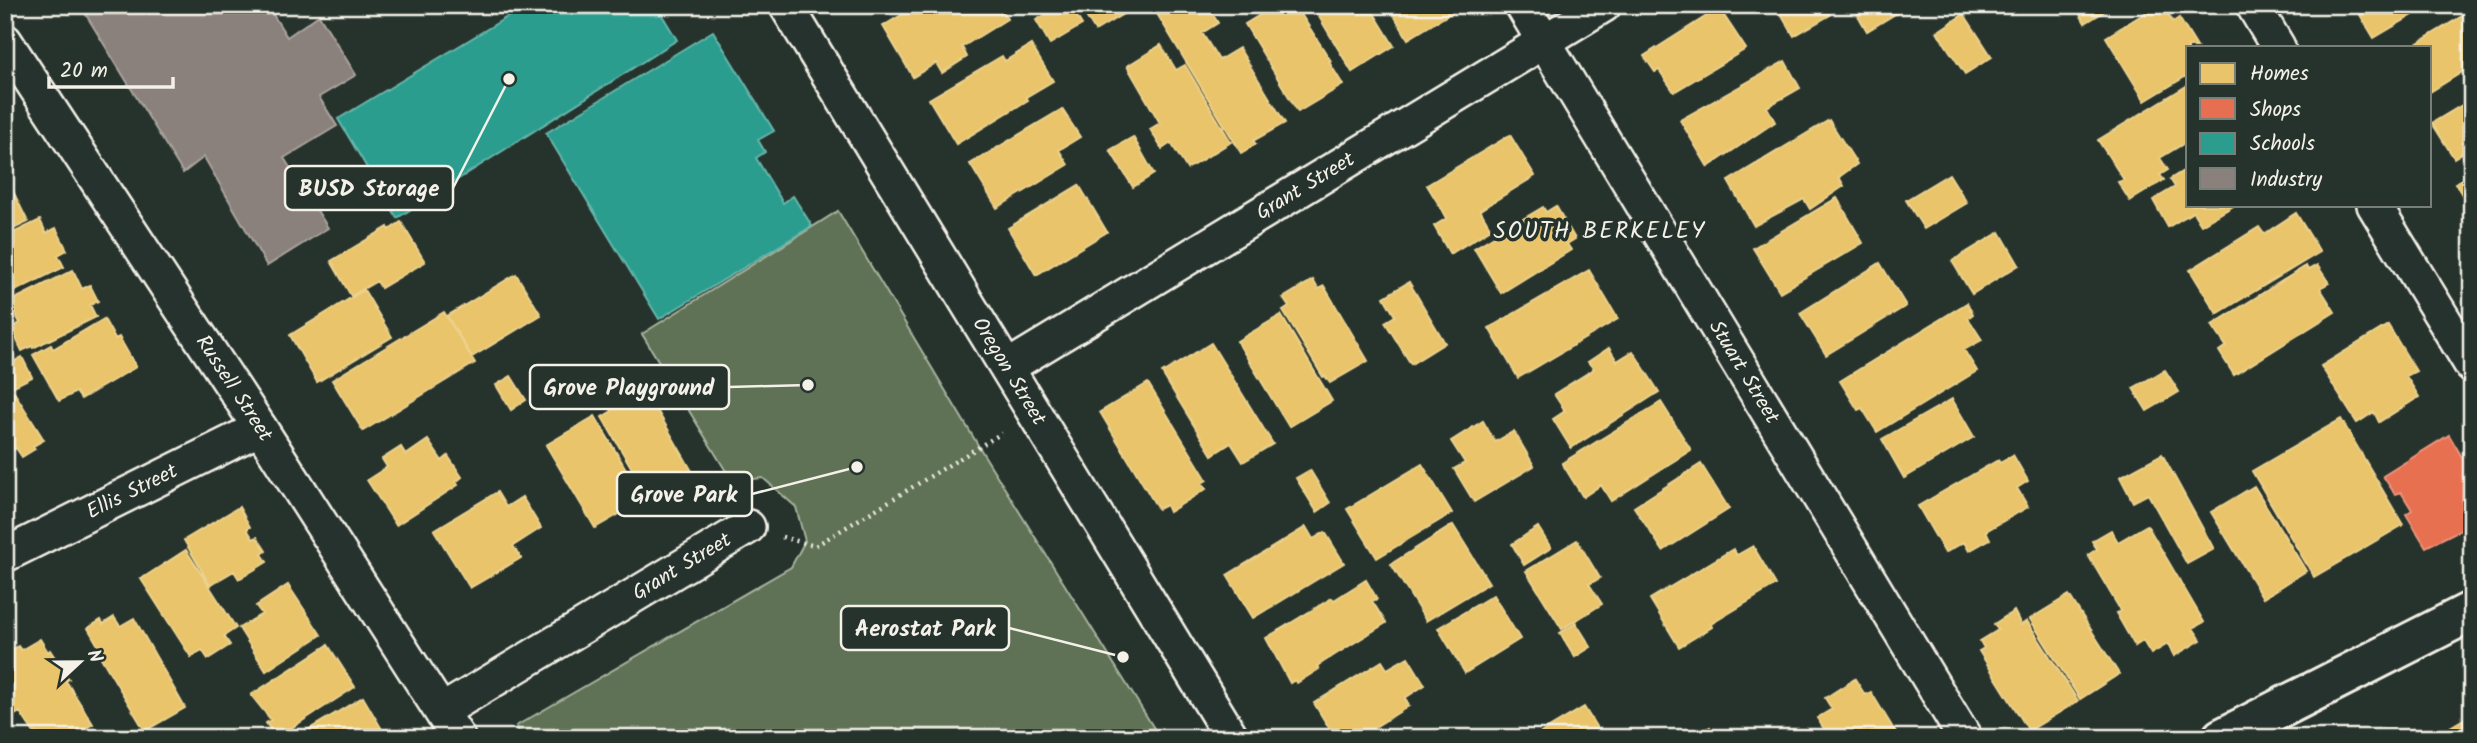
<svg xmlns="http://www.w3.org/2000/svg" width="2477" height="743" font-family="Kalam,sans-serif">
<style>
.green{fill:#5e7255;stroke:#a9b29e;stroke-width:2}
.homes{fill:#e9c46a;stroke:#ecd290;stroke-width:2}
.shops{fill:#e76f51;stroke:#eb967e;stroke-width:2}
.schools{fill:#2a9d8f;stroke:#67b6aa;stroke-width:2}
.industry{fill:#8a817c;stroke:#aaa39c;stroke-width:2}
.lines{fill:none;stroke-linecap:round;stroke-linejoin:round}
.minor-casing{stroke:#f4f1e8;stroke-width:38}
.tertiary-casing{stroke:#f4f1e8;stroke-width:44}
.path{stroke:#f4f1e8;stroke-width:4.5;stroke-dasharray:2 5;stroke-linecap:butt}
.minor{stroke:#26332d;stroke-width:33}
.tertiary{stroke:#26332d;stroke-width:38}
.labels{text-anchor:middle;dominant-baseline:central;stroke-width:7;stroke-linejoin:round;paint-order:stroke}
.street-label{font-size:21px;fill:#f4f1e8;stroke:#26332d}
.neighbourhood-label{font-size:23px;letter-spacing:2px;fill:#f4f1e8;stroke:#26332d}
.leader{fill:none;stroke:#f4f1e8;stroke-width:2.5}
.callout-dot{fill:#f4f1e8;stroke:#26332d;stroke-width:2.5}
.callout{fill:#26332d;stroke:#f4f1e8;stroke-width:2.5}
.callout-label{font-size:23px;text-anchor:middle;font-weight:bold;fill:#f4f1e8}
</style>
<rect width="100%" height="100%" fill="#26332d"/>
<filter id="ink" filterUnits="userSpaceOnUse"><feTurbulence type="fractalNoise" baseFrequency=".0143" numOctaves="2"/><feDisplacementMap in="SourceGraphic" scale="14" xChannelSelector="R" yChannelSelector="G"/><feConvolveMatrix kernelMatrix="1 2 1 2 8 2 1 2 1" color-interpolation-filters="sRGB"/></filter>
<g filter="url(#ink)">
<path class="green" d="M838,211L984,455L1160,738H523L516,726L791,567L805,541L796,507L763,478L732,481L642,334Z"/>
<path class="homes" d="M918,5H999L1007,19L962,47L967,57L942,73L936,63L913,77L883,26Z
M1062,5H1070L1082,25L1050,44L1036,20Z
M1079,5H1138L1095,31Z
M1167,5H1207L1218,23L1202,33L1219,60L1239,48L1285,123L1253,141L1256,144L1241,153L1156,12Z
M1276,5H1295L1331,61L1329,62L1343,85L1298,112L1245,24Z
M1312,5H1369L1394,46L1352,72Z
M1388,5H1457L1459,8L1408,39Z
M1776,5H1825L1830,15L1794,36Z
M1852,5H1910L1867,31Z
M2075,5H2115L2085,23Z
M2158,5H2163L2173,22L2179,18L2197,47H2188V75L2145,101L2106,37Z
M2354,5H2430L2374,38Z
M1719,8L1746,49L1674,92L1659,70L1655,72L1644,56Z
M2469,12L2472,18V66L2430,92V47H2411Z
M1964,14L1992,57L1965,74L1937,32Z
M1031,45L1053,81L1026,97L1028,100L956,144L929,99L1002,56L1005,61Z
M1161,45L1176,70L1185,65L1231,142L1187,169L1171,143L1162,149L1150,129L1160,123L1127,66Z
M1785,61L1800,88L1767,107L1775,122L1708,167L1680,120Z
M2188,85V141L2160,158L2168,170L2160,175L2164,180L2130,201L2118,182L2124,180L2098,140Z
M2472,99V147L2454,158L2432,123Z
M1062,109L1080,137L1059,150L1068,165L997,208L970,164Z
M1829,120L1857,164L1839,177L1844,186L1810,209L1804,199L1754,226L1728,181Z
M1510,135L1535,176L1480,210L1491,229L1450,254L1434,226L1447,218L1427,185Z
M1133,137L1154,174L1133,187L1110,150Z
M2188,168V205H2235L2201,225L2193,212L2168,227L2153,200L2175,187L2170,179Z
M2472,173V211L2455,183Z
M1949,174L1967,203L1924,229L1906,200Z
M8,181L28,222L5,233V182Z
M1079,185L1107,232L1036,275L1008,228Z
M1837,198L1863,243L1780,292L1753,248Z
M1556,206L1575,239L1567,244L1571,250L1501,293L1474,248L1543,207L1546,212Z
M2296,213L2320,252L2217,314L2190,270L2259,227L2264,234Z
M40,220L46,233L56,228L67,250L58,255L64,267L5,296V237Z
M401,222L425,262L381,288L377,281L351,296L331,261L388,227L389,230Z
M2000,232L2019,265L1972,294L1952,261Z
M1880,263L1906,306L1826,355L1800,313Z
M2317,265L2329,283L2320,288L2335,312L2234,375L2219,351L2226,346L2212,325L2306,266L2308,270Z
M73,270L82,289L90,285L98,301L90,305L96,317L33,348L32,346L22,351L11,328L20,323L9,302Z
M1589,270L1618,319L1518,378L1489,328Z
M516,274L541,315L472,357L447,316Z
M1313,280L1318,289L1324,286L1368,361L1330,383L1325,376L1323,377L1283,311L1289,307L1283,298Z
M1409,282L1445,343L1411,364L1385,322L1395,316L1384,297Z
M364,290L392,337L317,382L290,335Z
M1967,303L1973,314L1968,318L1982,340L1964,350L1977,371L1877,432L1862,408L1858,410L1840,381Z
M444,312L475,363L363,431L332,380Z
M1281,315L1332,401L1289,427L1237,341Z
M104,319L115,339L119,337L136,367L81,399L76,392L59,401L33,355L51,345L53,349Z
M2388,325L2416,371L2406,376L2419,397L2379,422L2374,412L2357,423L2321,366Z
M1211,343L1273,444L1243,462L1231,443L1212,455L1162,373Z
M1609,348L1617,361L1633,351L1659,392L1571,448L1553,419L1565,411L1554,394L1594,369L1588,362Z
M22,357L32,377L10,388L5,378V366Z
M2165,370L2179,392L2147,411L2133,388Z
M630,373L642,393L646,391L693,473L649,498L602,417L612,411L601,391Z
M511,376L526,400L511,410L496,385Z
M1148,383L1207,480L1202,483L1206,489L1169,512L1166,505L1158,509L1100,412Z
M14,392L44,440L33,446L35,449L22,457L16,448L5,454V393L7,396Z
M1952,399L1974,437L1904,478L1882,439Z
M1661,402L1691,450L1611,501L1601,485L1583,497L1562,463Z
M595,416L644,500L595,528L546,445Z
M2341,419L2403,525L2314,577L2252,471Z
M1483,421L1495,442L1514,431L1534,466L1474,502L1454,469L1465,463L1451,441Z
M428,440L442,461L448,456L462,477L456,482L458,485L396,525L367,480L387,467L382,459L401,447L406,455Z
M2162,454L2214,549L2187,564L2148,494L2133,502L2120,477Z
M2013,455L2028,481L2017,488L2028,507L1986,531L1990,539L1969,551L1964,542L1945,553L1918,506L1998,460L2000,463Z
M1422,464L1452,513L1377,558L1347,509Z
M1701,464L1729,509L1663,551L1634,507Z
M1310,470L1330,503L1317,512L1296,478Z
M2254,486L2306,571L2263,598L2211,512Z
M497,492L506,507L522,497L541,528L513,546L521,558L470,588L434,530Z
M239,507L250,527L247,529L253,539L257,537L266,551L262,554L267,562L239,579L234,571L210,585L184,540Z
M1453,525L1489,583L1426,621L1391,564Z
M2147,525L2204,622L2193,628L2201,640L2174,656L2168,644L2151,654L2143,641L2135,646L2116,613L2121,611L2088,555L2097,549L2092,541L2111,530L2118,542Z
M1306,527L1313,539L1325,532L1344,563L1253,618L1227,575Z
M1538,527L1551,548L1524,565L1512,544Z
M1577,540L1600,578L1589,584L1602,604L1562,629L1526,571Z
M1753,546L1776,585L1711,624L1712,627L1679,647L1650,599L1733,549L1737,555Z
M186,550L236,628L224,636L230,645L208,659L202,650L191,657L141,579Z
M1366,580L1377,599L1372,601L1386,623L1317,666L1319,669L1297,683L1295,680L1290,683L1266,638L1332,598L1334,600Z
M288,585L321,635L266,671L239,628L262,614L256,606Z
M1493,595L1520,639L1465,673L1438,628Z
M2069,595L2119,674L2080,699L2030,619Z
M2014,611L2021,625L2027,621L2078,701L2029,731L1979,651L1984,648L1980,641L1998,630L1994,624Z
M114,617L120,626L134,618L185,708L145,731L100,656L103,654L88,628L101,620L103,624Z
M1576,623L1591,647L1575,657L1560,633Z
M40,639L48,652L50,650L69,679L66,681L93,724L70,738L58,736L40,738L36,732L34,733L20,712L15,715L5,699V654L18,646L21,650Z
M328,645L355,687L276,738L266,723L271,720L251,695Z
M1408,657L1425,685L1405,698L1409,706L1357,738H1335L1314,703L1382,661L1387,669Z
M1855,679L1865,695L1871,692L1899,738H1830L1817,718L1832,709L1825,698Z
M363,697L387,738H296V737Z
M1584,707L1603,738H1542L1539,734Z
M2472,714V738H2432Z
M1710,727L1717,738H1693Z"/>
<path class="shops" d="M2449,435L2472,474V524L2426,547L2406,514L2412,510L2401,492L2395,494L2383,476Z"/>
<path class="schools" d="M527,5H656L677,40L397,218L338,119Z
M713,31L774,131L758,140L765,152L756,158L783,203L793,196L812,226L659,319L546,133Z"/>
<path class="industry" d="M80,5H267L287,37L319,15L356,75L319,97L337,126L284,158L328,228L267,266L204,157L183,173Z"/>
<g class="lines">
<g class="minor-casing">
<g id="minor">
<path id="s1" d="M786,5L1232,738"/>
<path id="s2" d="M1522,5L1965,738"/>
<path d="M2253,5L2278,47"/>
<path id="s3" d="M5,41L260,428L458,738"/>
<path d="M2374,205L2472,366"/>
<path id="s4" d="M1008,367L1604,5"/>
<path id="s5" d="M5,555L260,428"/>
<path id="s6" d="M442,711L748,527"/>
</g>
</g>
<g class="tertiary-casing">
<path id="tertiary" d="M2222,738L2472,611"/>
</g>
<path class="path" d="M782,537L815,546L1002,433"/>
<use href="#minor" class="minor"/>
<use href="#tertiary" class="tertiary"/>
</g>
</g>
<g class="labels">
<g class="street-label">
<text stroke="none"><textPath href="#s4" startOffset="348">Grant Street</textPath></text>
<text stroke="none"><textPath href="#s1" startOffset="429">Oregon Street</textPath></text>
<text stroke="none"><textPath href="#s2" startOffset="429">Stuart Street</textPath></text>
<text stroke="none"><textPath href="#s3" startOffset="416">Russell Street</textPath></text>
<text stroke="none"><textPath href="#s5" startOffset="142">Ellis Street</textPath></text>
<text stroke="none"><textPath href="#s6" startOffset="280">Grant Street</textPath></text>
</g>
<g class="neighbourhood-label">
<text x="1600" y="232">SOUTH BERKELEY</text>
</g>
</g>
<path class="leader" d="M509 79L453 188M808 385L729 387M857 467L752 494M1123 657L1009 628"/>
<g class="callout-dot">
<circle cx="509" cy="79" r="7"/>
<circle cx="808" cy="385" r="7"/>
<circle cx="857" cy="467" r="7"/>
<circle cx="1123" cy="657" r="7"/>
</g>
<g class="callout">
<rect x="285" y="166" width="168" height="44" rx="7"/>
<rect x="530" y="365" width="199" height="44" rx="7"/>
<rect x="617" y="472" width="135" height="44" rx="7"/>
<rect x="841" y="606" width="168" height="44" rx="7"/>
</g>
<g class="callout-label">
<text x="369" y="196">BUSD Storage</text>
<text x="629" y="395">Grove Playground</text>
<text x="684" y="502">Grove Park</text>
<text x="925" y="636">Aerostat Park</text>
</g>
<rect width="2477" height="743" fill="none" stroke="#26332d" stroke-width="28"/>
<rect x="14" y="14" width="2449" height="715" fill="none" stroke="#f4f1e8" stroke-width="2.5" filter="url(#ink)"/>
<rect x="2186" y="46" width="245" height="161" fill="#26332d" stroke="#787f78" stroke-width="2"/>
<rect x="2200" y="63" width="35" height="21" fill="#e9c46a" stroke="#787f78" stroke-width="2"/>
<text x="2250" y="80" font-size="21" fill="#f4f1e8">Homes</text>
<rect x="2200" y="98" width="35" height="21" fill="#e76f51" stroke="#787f78" stroke-width="2"/>
<text x="2250" y="116" font-size="21" fill="#f4f1e8">Shops</text>
<rect x="2200" y="133" width="35" height="21" fill="#2a9d8f" stroke="#787f78" stroke-width="2"/>
<text x="2250" y="150" font-size="21" fill="#f4f1e8">Schools</text>
<rect x="2200" y="168" width="35" height="21" fill="#8a817c" stroke="#787f78" stroke-width="2"/>
<text x="2250" y="186" font-size="21" fill="#f4f1e8">Industry</text>
<g transform="translate(80 662) rotate(68)" stroke="#26332d" stroke-width="5" paint-order="stroke">
<path d="M0-5L12 26L0 18L-12 26Z" fill="#f4f1e8"/>
<text y="-10" font-size="19" font-weight="bold" text-anchor="middle" fill="#f4f1e8">N</text>
</g>
<path d="M49 77v10h124v-10" fill="none" stroke="#f4f1e8" stroke-width="3.5"/>
<text x="60" y="77" font-size="21" fill="#f4f1e8" stroke="#26332d" stroke-width="5" paint-order="stroke">20 m</text>
</svg>
